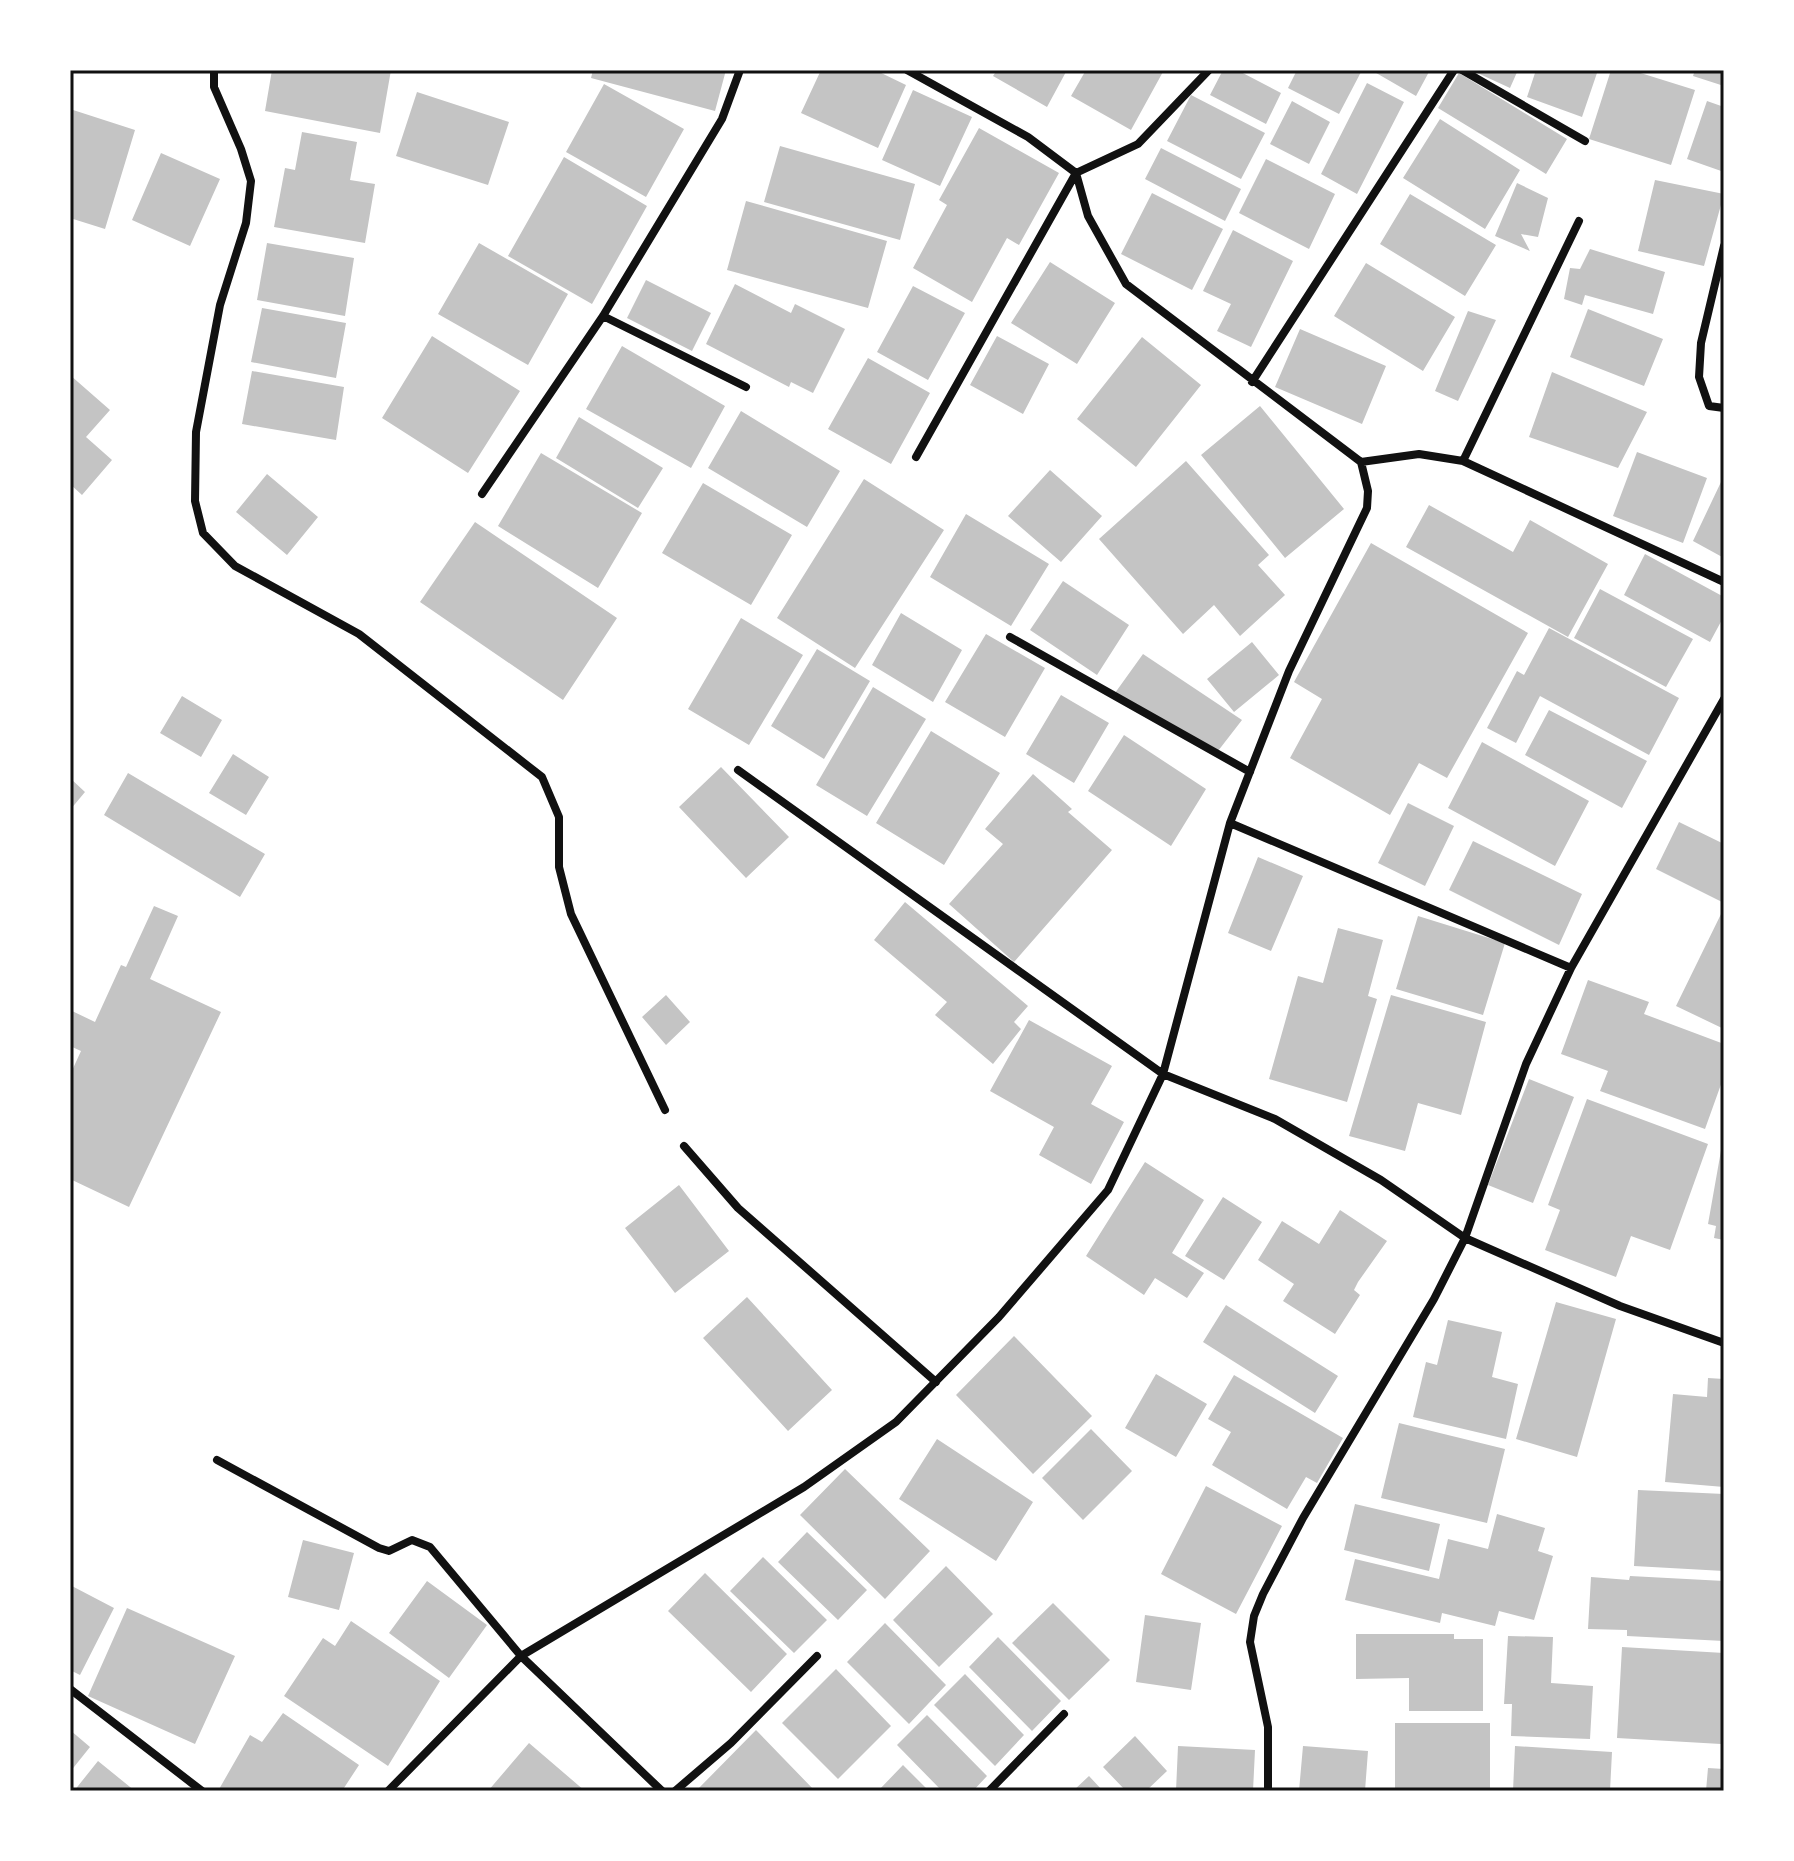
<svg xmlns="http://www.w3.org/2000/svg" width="1794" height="1861" font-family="Lato,sans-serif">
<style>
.building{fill:#c4c4c4}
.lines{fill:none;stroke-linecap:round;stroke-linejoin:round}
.minor{stroke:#111;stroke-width:8}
.neatline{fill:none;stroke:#111;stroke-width:3}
</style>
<rect width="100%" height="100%" fill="#fff"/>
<path class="building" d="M272,70H391L380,133L265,111Z
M593,70H726L715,111L591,78Z
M821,70H875L906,85L878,148L801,113Z
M997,70H1067L1047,107L993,76Z
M1086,70H1164L1131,130L1071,96Z
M1223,70H1237L1281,93L1266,124L1210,95Z
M1297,70H1357L1361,72L1339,114L1288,88Z
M1371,70H1430L1416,96Z
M1471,70H1518L1510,88Z
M1536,70H1598L1582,117L1527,97Z
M1611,70H1631L1695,90L1671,165L1589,139Z
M1695,70H1724V86L1693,76Z
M1459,73L1567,139L1546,174L1438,108Z
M1367,83L1404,102L1357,194L1321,174Z
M604,84L684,129L646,197L566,152Z
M913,90L972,117L940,186L882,160Z
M417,92L509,122L488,185L396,156Z
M1191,95L1265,133L1241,179L1167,141Z
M1292,101L1330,122L1309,164L1270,144Z
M1707,101L1724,107V172L1687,159Z
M70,109L135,130L105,229L70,218Z
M1440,119L1520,170L1485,229L1403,178Z
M979,128L1059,173L1019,245L1007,238L972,302L913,268L947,205L939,200Z
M302,132L357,142L350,180L375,184L365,243L274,227L285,168L295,170Z
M780,146L915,184L900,240L764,202Z
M1161,148L1241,189L1225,221L1145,179Z
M161,153L220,179L190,246L132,220Z
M564,157L647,206L592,304L508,256Z
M1266,159L1335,194L1309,249L1239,213Z
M1655,180L1724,194L1704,266L1638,251Z
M1517,183L1548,198L1538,237L1521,234L1530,251L1495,236Z
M1152,193L1223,229L1192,290L1121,254Z
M1410,194L1496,245L1465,296L1380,244Z
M746,201L887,241L868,308L727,270Z
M1233,230L1293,261L1251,347L1217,331L1231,304L1203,291Z
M267,243L354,258L345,316L257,300Z
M479,243L568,294L528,365L438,314Z
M1590,249L1665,272L1653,314L1585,295L1582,305L1564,299L1570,268L1580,269Z
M1050,262L1115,303L1077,364L1011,323Z
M1366,263L1455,317L1423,371L1334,316Z
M646,280L711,313L692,351L627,318Z
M735,284L791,313L795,304L845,329L813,393L791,382L789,387L706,344Z
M913,286L965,313L928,380L877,352Z
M262,308L346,323L336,378L251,362Z
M1588,309L1663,339L1644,386L1570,357Z
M1468,311L1496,320L1458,401L1435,391Z
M1300,329L1386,366L1362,424L1275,387Z
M432,336L520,391L468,473L382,418Z
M997,336L1049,364L1023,414L970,385Z
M1142,337L1201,385L1136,467L1077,419Z
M622,346L725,406L691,468L586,409Z
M868,358L930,393L891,464L828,429Z
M252,371L344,387L336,440L242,424Z
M1552,372L1647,412L1618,468L1529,437Z
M70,375L110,410L86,437L112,460L82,495L70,484Z
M1260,406L1344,509L1285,558L1201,455Z
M741,411L840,471L807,527L708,468Z
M579,417L663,468L638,508L556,458Z
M1637,452L1707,478L1683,543L1613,516Z
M541,453L642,513L598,588L498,526Z
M1186,461L1269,555L1258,565L1285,595L1240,636L1214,605L1183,634L1099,539Z
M1050,470L1102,516L1061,562L1008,516Z
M267,474L318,517L287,555L236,512Z
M864,479L944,530L855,668L777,618Z
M1721,482L1724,483V558L1693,541Z
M703,483L792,535L751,605L662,553Z
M1429,505L1513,552L1530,520L1608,564L1568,637L1406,547Z
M966,514L1049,564L1011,626L930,577Z
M475,522L617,618L563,700L420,602Z
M1371,543L1528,633L1447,778L1419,763L1390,815L1290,758L1322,699L1294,682Z
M1645,554L1724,597V616L1710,642L1624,595Z
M1063,581L1129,625L1097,675L1030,630Z
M1600,589L1693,639L1666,687L1574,638Z
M901,613L962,650L933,702L872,665Z
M741,618L803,655L749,745L688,709Z
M1549,628L1679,698L1649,755L1540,696L1516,743L1487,728L1517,671L1524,675Z
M986,634L1045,668L1005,737L945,702Z
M1252,642L1279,675L1234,712L1207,679Z
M817,649L870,681L824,759L771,726Z
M1143,654L1242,720L1218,751L1115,693Z
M873,687L926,719L867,816L816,785Z
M1061,695L1109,723L1074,783L1026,754Z
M182,696L222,720L201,757L160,733Z
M1549,710L1647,761L1622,808L1525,755Z
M931,731L1000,773L944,865L876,823Z
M1124,735L1206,789L1171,846L1088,791Z
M1482,742L1589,801L1555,866L1448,808Z
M233,754L269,777L246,815L209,793Z
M721,767L789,837L746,878L679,807Z
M128,773L265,854L240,897L104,815Z
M1033,774L1072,809L1068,812L1112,850L1014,962L949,904L1003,844L985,829Z
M70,778L85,792L70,810Z
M1408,803L1454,826L1425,886L1378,863Z
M1679,822L1724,844V903L1656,869Z
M1473,841L1582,894L1559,945L1449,890Z
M1258,857L1303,876L1271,951L1228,933Z
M905,902L1028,1006L1014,1022L1021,1029L993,1064L935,1015L947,1002L874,940Z
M154,906L178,916L150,979L221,1012L129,1207L70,1179V1075L81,1051L70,1046V1010L95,1022L121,965L126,967Z
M1722,912L1724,913V1029L1676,1006Z
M1418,916L1505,943L1483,1015L1396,989Z
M1338,928L1383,940L1368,996L1377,999L1347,1102L1269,1079L1298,976L1323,983Z
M1588,980L1649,1002L1644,1014L1724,1044V1076L1705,1129L1600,1091L1608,1071L1561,1054Z
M666,995L690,1022L666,1045L642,1017Z
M1391,995L1486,1022L1461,1115L1418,1103L1405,1151L1349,1136Z
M1029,1020L1112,1066L1091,1104L1124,1122L1091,1184L1039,1155L1054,1127L990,1091Z
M1529,1079L1574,1097L1533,1203L1488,1185Z
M1587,1099L1708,1144L1670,1250L1631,1236L1616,1277L1545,1250L1560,1210L1548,1205Z
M1722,1145H1724V1240L1714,1238L1716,1226L1708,1224Z
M1145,1162L1204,1200L1172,1253L1204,1273L1187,1298L1155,1278L1144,1295L1086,1256Z
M679,1185L729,1251L675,1293L625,1228Z
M1223,1197L1262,1222L1224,1280L1185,1256Z
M1340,1210L1387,1241L1358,1282L1354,1290L1360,1295L1335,1334L1283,1301L1294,1284L1258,1260L1282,1221L1319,1244Z
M747,1297L832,1390L788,1431L703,1338Z
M1556,1302L1616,1319L1577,1457L1516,1439Z
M1226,1305L1338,1376L1315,1413L1203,1342Z
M1448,1320L1502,1332L1492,1377L1518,1384L1506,1439L1413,1417L1426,1362L1437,1365Z
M1014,1336L1092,1416L1033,1474L956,1395Z
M1156,1374L1207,1404L1176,1457L1125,1428Z
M1234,1375L1343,1438L1317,1483L1306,1477L1287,1509L1212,1465L1231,1432L1208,1419Z
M1708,1378L1724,1379V1487L1665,1482L1673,1394L1707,1397Z
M1399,1423L1505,1449L1487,1523L1381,1498Z
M1091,1429L1132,1471L1083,1520L1042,1478Z
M937,1439L1033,1502L996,1561L899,1499Z
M845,1469L930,1551L885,1599L800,1515Z
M1206,1486L1282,1526L1236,1614L1161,1574Z
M1638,1490L1724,1494V1571L1634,1566Z
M1355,1504L1440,1524L1429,1571L1344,1550Z
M1497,1514L1545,1528L1538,1551L1553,1556L1534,1620L1499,1611L1495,1626L1442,1613L1440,1623L1345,1600L1355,1559L1439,1579L1448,1539L1488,1549Z
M807,1532L867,1590L838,1620L778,1562Z
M303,1540L354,1553L339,1610L288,1597Z
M763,1557L827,1620L794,1653L730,1591Z
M946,1566L993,1614L939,1667L893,1620Z
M705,1573L787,1654L751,1692L668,1611Z
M1630,1576L1724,1581V1641L1627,1636V1630L1588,1629L1591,1577L1629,1580Z
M427,1581L487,1625L449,1678L389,1633Z
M70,1585L114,1608L80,1675L70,1670Z
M1053,1603L1110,1660L1069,1700L1012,1643Z
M127,1608L235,1656L195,1744L88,1696Z
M1145,1615L1201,1623L1191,1690L1136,1682Z
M351,1621L440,1681L388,1766L284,1696L323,1638L335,1646Z
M885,1623L946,1685L909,1724L847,1662Z
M1356,1634H1454V1639H1483V1711H1409V1678L1356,1679Z
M1508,1636L1553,1637L1551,1683L1593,1686L1590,1739L1511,1736L1512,1704H1504Z
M998,1637L1061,1701L1032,1731L969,1667Z
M1622,1647L1724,1653L1721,1744L1617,1738Z
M836,1669L891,1726L838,1779L782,1723Z
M965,1674L1024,1735L995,1766L934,1705Z
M283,1713L359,1765L342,1791H218L250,1735L262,1742Z
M927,1715L987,1776L973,1791H942L897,1745Z
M1395,1723H1490V1791H1395Z
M70,1730L90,1747L70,1772Z
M756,1730L815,1791H696Z
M1135,1736L1167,1771L1146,1791H1126L1103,1767Z
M529,1743L585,1791H488Z
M1178,1746L1255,1750L1253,1791H1176Z
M1303,1746L1368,1751L1365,1791H1299Z
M1515,1746L1612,1752L1610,1791H1513Z
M98,1761L135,1791H74Z
M903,1765L929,1791H878Z
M1708,1768L1724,1769V1791H1706Z
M1089,1776L1103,1791H1073Z"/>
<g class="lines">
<path class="minor" d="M214,70V87L241,149L251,181L246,223L220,305L196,432L195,501L203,533L235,566L359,634L542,777L559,817V867L571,914L665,1110
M907,70L1028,137L1076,173
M1462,70L1585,141
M1076,173L1138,144L1209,70
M1724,246L1701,343L1699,377L1709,406L1724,408
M603,316L746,387
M1252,382L1454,70
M916,457L1076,173
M1463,461L1579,221
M1361,462L1419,454L1463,461L1724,582
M482,494L603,316L722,119L740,70
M1010,637L1250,772
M738,770L1163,1074L1275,1119L1381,1180L1465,1238L1620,1306L1724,1343
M1230,823L1571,968
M684,1146L738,1208L936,1382
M217,1460L379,1548L389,1551L412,1540L430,1547L521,1656L662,1791
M70,1689L202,1791
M388,1791L521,1656L804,1487L896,1422L999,1317L1108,1190L1163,1074L1230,823L1289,671L1367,508L1368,491L1361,462L1126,284L1088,216L1076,173
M675,1791L731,1743L817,1656
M989,1791L1064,1714
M1268,1791V1727L1250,1642L1254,1616L1263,1594L1303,1518L1434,1299L1465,1238L1526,1064L1571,968L1724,699"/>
</g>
<rect width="1794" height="1861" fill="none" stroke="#ffffff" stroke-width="144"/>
<rect x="72" y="72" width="1650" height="1717" class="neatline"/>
</svg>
